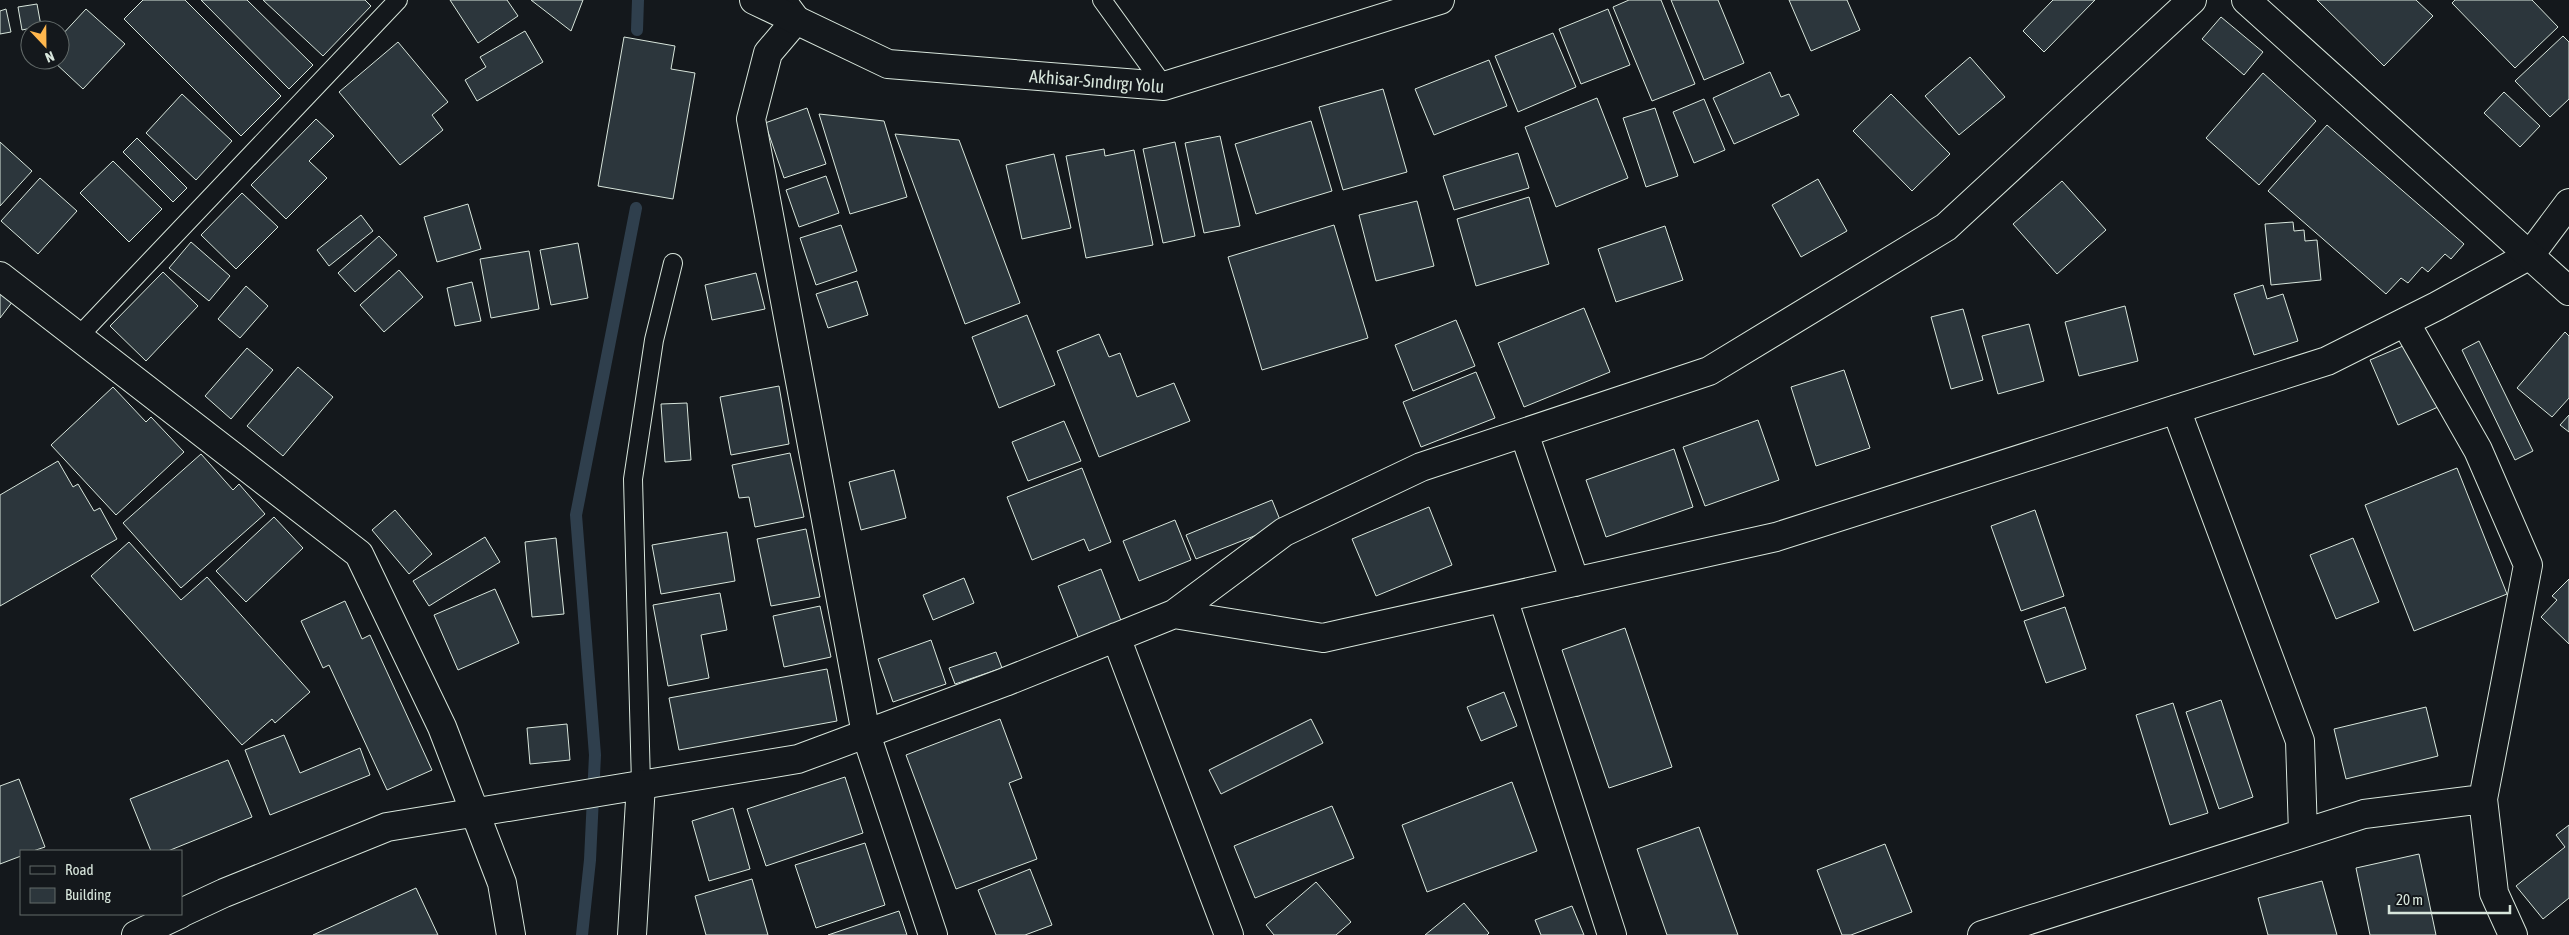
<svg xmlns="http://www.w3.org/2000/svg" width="2569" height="935" font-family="'Asap Condensed',sans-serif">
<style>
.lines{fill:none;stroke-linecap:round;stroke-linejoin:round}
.stream{stroke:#2f3f4d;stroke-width:12}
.building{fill:#2c363c;stroke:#d8e6dc}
.lane-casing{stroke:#d8e6dc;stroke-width:20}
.street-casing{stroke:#d8e6dc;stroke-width:30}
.secondary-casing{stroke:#d8e6dc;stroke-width:30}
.lane{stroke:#14181c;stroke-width:18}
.street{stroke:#14181c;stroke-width:28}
.secondary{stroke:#14181c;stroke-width:28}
.labels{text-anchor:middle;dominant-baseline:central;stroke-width:4;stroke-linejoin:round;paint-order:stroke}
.street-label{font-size:18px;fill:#d8e6dc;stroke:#14181c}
</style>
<rect width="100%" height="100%" fill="#14181c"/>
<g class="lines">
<path class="stream" d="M637,30L638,0
M582,935L590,860L595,755L576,515L636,208"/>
</g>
<path class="building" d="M143,0H185L281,96L241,136L124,19Z
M201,0H247L313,65L289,89Z
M263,0H365L371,6L323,56Z
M450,0H507L518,16L478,43Z
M531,0H583L571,31Z
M1629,0H1661L1695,84L1652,101L1613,7Z
M1671,0H1718L1744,63L1704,80Z
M1789,0H1847L1860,30L1811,51Z
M2053,0H2095L2044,52L2023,31Z
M2317,0H2416L2433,16L2384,66Z
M2455,0H2532L2558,27L2515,68L2452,3Z
M37,4L41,26L22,30L18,7Z
M6,9L11,32L0,34V11Z
M86,9L125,44L83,89L52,60H60V37Z
M1608,9L1630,65L1581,84L1559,29Z
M2221,17L2263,52L2244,75L2202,39Z
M525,31L543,62L477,101L465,80L486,67L480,57Z
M1553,33L1576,87L1518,112L1495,56Z
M2563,36L2569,42V99L2550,117L2515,81Z
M624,37L675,46L671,69L695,73L673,199L598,186Z
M398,42L448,102L432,115L443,130L400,165L339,92Z
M1970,57L2005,97L1959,135L1925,96Z
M1489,60L1507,106L1434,135L1415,89Z
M1770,72L1781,97L1789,94L1799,115L1734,144L1713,98Z
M2263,73L2316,121L2259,185L2206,138Z
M1383,89L1407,172L1343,190L1319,107Z
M2504,92L2540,126L2520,147L2484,113Z
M182,94L232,141L196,180L146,133Z
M1891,94L1950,154L1912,191L1853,131Z
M1597,98L1628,178L1556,207L1525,127Z
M1704,99L1725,150L1694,163L1673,112Z
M807,108L826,164L784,178L765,123Z
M1655,108L1678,176L1646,187L1623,118Z
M819,114L884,121L907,197L850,214Z
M316,119L334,136L309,161L327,178L286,219L251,185Z
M1311,121L1332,191L1256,214L1235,144Z
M2327,125L2464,244L2451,259L2445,254L2428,272L2422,267L2408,283L2401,278L2386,294L2268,191Z
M895,134L959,140L1020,303L965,324Z
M1220,136L1240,226L1204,233L1185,143Z
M137,138L187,188L173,202L123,152Z
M0,142L32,171L0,206Z
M1175,142L1195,236L1163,243L1143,149Z
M1104,149L1105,156L1134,150L1153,245L1086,258L1066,156Z
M1518,153L1529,188L1454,210L1443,176Z
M1054,154L1071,228L1022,239L1006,165Z
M113,161L162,209L129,242L80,193Z
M826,176L839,213L799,227L786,190Z
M40,178L77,211L38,254L1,221Z
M1818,179L1847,231L1801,257L1772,205Z
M2062,181L2106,230L2057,274L2013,224Z
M242,193L278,227L236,269L201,235Z
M1529,197L1549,264L1476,286L1457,219Z
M1417,201L1434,266L1376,281L1359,215Z
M468,204L481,249L437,262L424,217Z
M361,215L373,231L329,266L317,250Z
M2293,222L2294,231L2304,230L2305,241L2317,240L2321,280L2271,285L2265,224Z
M841,225L857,271L816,285L800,238Z
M1334,225L1368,338L1262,370L1228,257Z
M1665,226L1683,280L1616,302L1598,249Z
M379,236L397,255L355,292L338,273Z
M191,242L230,276L209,301L169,268Z
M578,243L588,298L551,305L540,250Z
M529,251L539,309L491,318L480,259Z
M399,270L423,297L384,332L360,305Z
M163,272L198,306L146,361L110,326Z
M756,273L765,309L712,320L705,285Z
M857,281L868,315L828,328L816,294Z
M472,282L481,321L455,326L447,288Z
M2263,285L2267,299L2283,294L2298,341L2254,355L2234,294Z
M246,286L268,306L240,338L218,319Z
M0,292L13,301L0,318Z
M2125,306L2138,361L2079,376L2065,322Z
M1584,308L1610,372L1524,407L1498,343Z
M1963,309L1983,380L1951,389L1931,317Z
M1027,315L1055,385L999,408L972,337Z
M1456,320L1475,366L1413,391L1395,345Z
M2029,324L2044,381L1998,394L1982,336Z
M2565,332L2569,336V398L2552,417L2517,388Z
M1099,334L1109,357L1120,353L1137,397L1174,383L1190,421L1099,457L1057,351Z
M2479,341L2533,451L2515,460L2462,350Z
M2410,343L2438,407L2398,425L2370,360Z
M247,348L273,370L231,419L205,396Z
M298,367L333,397L283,456L247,426Z
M1844,370L1870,448L1816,466L1791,387Z
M1476,372L1495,418L1421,447L1403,402Z
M779,386L789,444L731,455L720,397Z
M113,387L146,422L151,417L184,452L116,515L51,445Z
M687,403L691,460L665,462L661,404Z
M2569,415V432L2560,425Z
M1758,420L1779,480L1705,506L1683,447Z
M1064,421L1081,461L1028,481L1012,442Z
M1674,449L1693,507L1606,537L1586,480Z
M790,453L804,517L755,527L749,497L739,498L732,465Z
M201,454L233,490L239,484L265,514L181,588L123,523Z
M58,461L73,487L78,484L94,511L100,508L117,539L0,606V495Z
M1082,468L1111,542L1089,551L1084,539L1032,560L1007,497Z
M2457,468L2507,594L2414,631L2365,505Z
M894,470L906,518L861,530L849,482Z
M1272,500L1282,525L1196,559L1186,535Z
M1429,507L1452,565L1376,596L1352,539Z
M395,510L432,554L409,574L372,530Z
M2035,510L2064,596L2021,611L1991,526Z
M274,517L303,548L246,602L216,571Z
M1175,520L1191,560L1139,581L1123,541Z
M806,529L820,597L771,606L757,539Z
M727,532L735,581L661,594L652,545Z
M485,537L500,562L429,606L413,581Z
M556,538L564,614L532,617L525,542Z
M2353,538L2379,602L2336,619L2310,555Z
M129,542L181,600L207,577L310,692L275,723L272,719L242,745L91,576Z
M1101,569L1125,631L1082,647L1058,586Z
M964,578L974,603L933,620L923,595Z
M2569,579V644L2541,617L2557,600L2552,596Z
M495,589L519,643L458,670L434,615Z
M720,593L727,630L701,635L709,678L668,686L653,605Z
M345,601L362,639L370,635L432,770L387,790L329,665L323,668L301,621Z
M820,606L831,657L784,667L773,616Z
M2065,607L2086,669L2046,683L2024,621Z
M1625,628L1672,767L1609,788L1562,650Z
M931,640L946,684L893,702L878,659Z
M996,652L1002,668L955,684L949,668Z
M827,669L837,721L679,750L669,698Z
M1504,692L1517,726L1481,741L1467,707Z
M2221,700L2253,797L2219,809L2186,712Z
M2173,703L2208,813L2170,825L2136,715Z
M2426,707L2438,756L2346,779L2334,729Z
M1000,719L1022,778L1009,783L1037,859L956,889L906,755Z
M1311,719L1323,743L1221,794L1209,770Z
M567,724L570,760L530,764L527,728Z
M284,735L300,773L360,748L370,775L270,815L245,750Z
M228,760L252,817L168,851H151L130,799Z
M845,777L863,833L766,866L747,809Z
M19,779L45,847L33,851H21V856L0,864V786Z
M1512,782L1537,851L1427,892L1402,825Z
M1332,806L1354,858L1255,898L1234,846Z
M733,808L750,869L709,881L692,821Z
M2569,825V898L2543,919L2516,886L2565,847L2556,835Z
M1699,827L1738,935H1667L1637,849Z
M865,843L885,905L816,928L795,865Z
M1885,844L1912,912L1851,935H1842L1817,870Z
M2419,854L2436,935H2370L2356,868Z
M1030,869L1052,925L1025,935H996L978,890Z
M752,879L768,935H706L695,896Z
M2322,881L2337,935H2268L2258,898Z
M1316,882L1351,922L1336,935H1274L1266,925Z
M416,888L438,935H313Z
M1464,903L1489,933L1487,935H1425Z
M1572,906L1584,935H1541L1535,920Z
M899,911L907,935H828Z"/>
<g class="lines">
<g class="lane-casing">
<path id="lane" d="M1102,0L1164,86
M78,337L398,0
M641,784L633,479L654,340L673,263"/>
</g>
<g class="street-casing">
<path id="street" d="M782,1L796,20L768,53L751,119L866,734L933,935
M0,276L359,554L442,727L502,883L511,935
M2405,322L2478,450L2528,565L2483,799L2494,893L2513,935
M2176,409L2300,741L2303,833
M1524,433L1575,582
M1503,598L1612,935
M1174,614L1284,532L1421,467L1709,371L1946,227L2192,0
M1116,637L1229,935
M181,913L224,893L387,827L798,759L1005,682L1174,614L1323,638L1776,537L2327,361L2437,306L2530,255L2569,203
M136,935L180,914
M632,935L641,784
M1982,935L2364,814L2483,799"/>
</g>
<g class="secondary-casing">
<g id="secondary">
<path id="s1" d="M754,0L888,64L1164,86L1440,0"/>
<path d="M2246,0L2569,291"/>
</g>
</g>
<use href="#lane" class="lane"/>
<use href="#street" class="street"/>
<use href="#secondary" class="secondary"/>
</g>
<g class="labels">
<g class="street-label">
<text stroke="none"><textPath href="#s1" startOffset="358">Akhisar-Sındırgı Yolu</textPath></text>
</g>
</g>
<rect x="20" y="850" width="162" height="65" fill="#14181c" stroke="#626a69"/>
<rect x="30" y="866" width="25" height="8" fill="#14181c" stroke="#626a69"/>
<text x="65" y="875" font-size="15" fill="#d8e6dc">Road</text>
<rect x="30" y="888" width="25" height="15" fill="#2c363c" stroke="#626a69"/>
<text x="65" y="900" font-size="15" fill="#d8e6dc">Building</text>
<g transform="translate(45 45) rotate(158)"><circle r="24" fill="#14181c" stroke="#626a69"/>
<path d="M0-4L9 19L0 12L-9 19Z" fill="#ffb74d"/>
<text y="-8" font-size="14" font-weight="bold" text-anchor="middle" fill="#d8e6dc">N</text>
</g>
<path d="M2389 905v8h121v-8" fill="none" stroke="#d8e6dc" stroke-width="2.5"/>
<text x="2396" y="905" font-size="15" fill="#d8e6dc" stroke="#14181c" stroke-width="4" paint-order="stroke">20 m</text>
</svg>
